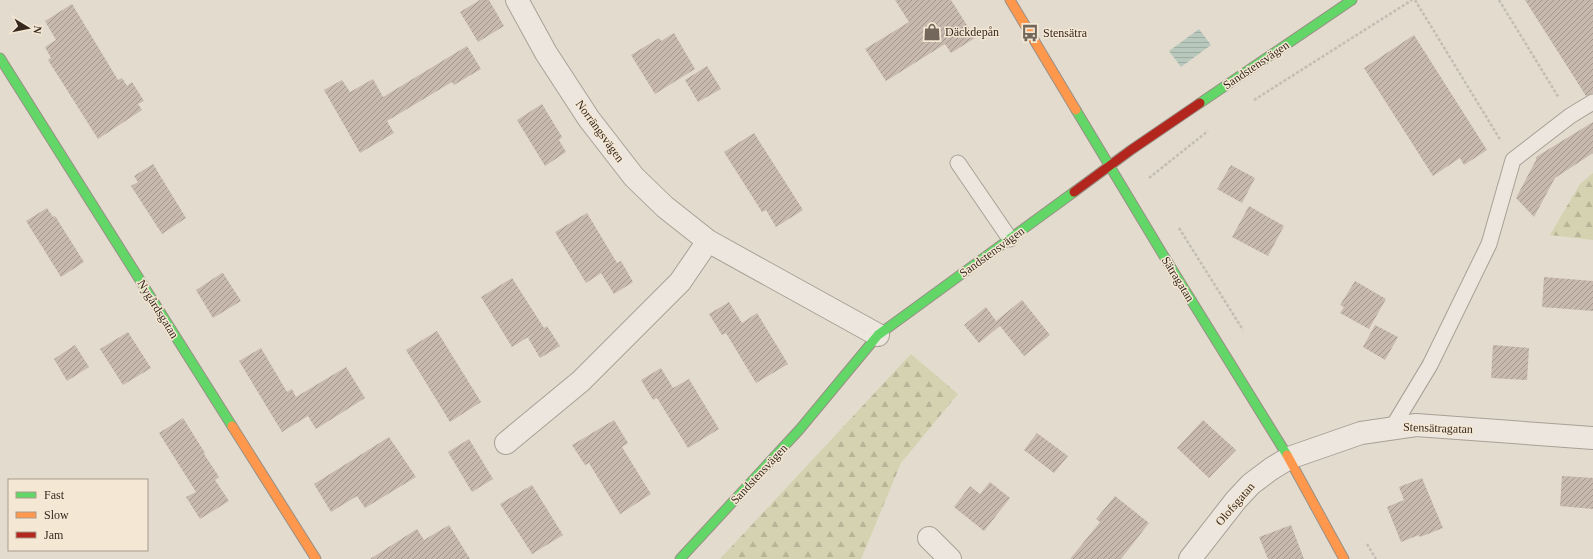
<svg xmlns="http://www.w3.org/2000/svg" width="1593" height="559" font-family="'Times New Roman',serif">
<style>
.forest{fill:url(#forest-firs)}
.water{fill:url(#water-rules)}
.building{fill:url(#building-hatch)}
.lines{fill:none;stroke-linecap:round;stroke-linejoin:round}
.lane-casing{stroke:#a8a096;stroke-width:17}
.street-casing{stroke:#a8a096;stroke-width:24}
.fast-casing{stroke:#989086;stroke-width:11}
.slow-casing{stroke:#989086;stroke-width:11}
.jam-casing{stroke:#989086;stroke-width:11}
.path{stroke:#c4bdb5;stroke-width:2.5;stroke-dasharray:3 2;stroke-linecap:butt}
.lane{stroke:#ece6de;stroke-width:15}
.street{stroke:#ece6de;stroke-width:22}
.fast{stroke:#63d668;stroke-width:9}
.slow{stroke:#ff974d;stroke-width:9}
.jam{stroke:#b3261e;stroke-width:9}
.labels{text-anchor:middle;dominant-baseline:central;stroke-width:3;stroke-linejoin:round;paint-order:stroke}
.poi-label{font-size:12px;fill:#37281f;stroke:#f4e8d4;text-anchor:start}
.street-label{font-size:12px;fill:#37281f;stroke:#f4e8d4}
</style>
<defs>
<pattern id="forest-firs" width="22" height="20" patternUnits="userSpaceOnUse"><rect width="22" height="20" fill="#d4d2b0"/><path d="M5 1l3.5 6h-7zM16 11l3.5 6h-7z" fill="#b7b497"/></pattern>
<pattern id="water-rules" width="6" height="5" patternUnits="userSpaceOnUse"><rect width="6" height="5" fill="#b8c8bd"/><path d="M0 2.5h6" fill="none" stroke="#9faca2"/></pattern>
<pattern id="building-hatch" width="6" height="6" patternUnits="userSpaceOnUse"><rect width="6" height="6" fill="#c7b9ae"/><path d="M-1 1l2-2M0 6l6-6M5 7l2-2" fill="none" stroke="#a2968d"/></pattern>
</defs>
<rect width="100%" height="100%" fill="#e3dbcd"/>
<path class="forest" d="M1593,173V240L1550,235L1580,184Z
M911,354L958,394L901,463L861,559H720Z"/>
<path class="water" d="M1199,29L1211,45L1181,67L1169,51Z"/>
<path class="building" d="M480,0H489L504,26L478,42L460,12Z
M895,0H951L975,38L951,53L945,44L886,81L865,49L909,22Z
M1525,0H1593V93L1586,96Z
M72,4L118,80L122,78L127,86L132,82L144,101L138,104L142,110L98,139L48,60L51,58L45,47L56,40L45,21Z
M674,33L695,69L655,94L631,55L659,38L661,41Z
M1414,35L1487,150L1464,165L1460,158L1433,176L1364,68Z
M467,46L481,69L454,85L452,82L387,121L394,133L360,153L324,90L342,80L350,92L373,79L383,97Z
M707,66L721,89L698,102L685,80Z
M542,104L562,137L559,140L566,152L545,166L517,120Z
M1593,122V153L1555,178L1534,217L1516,198L1536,160V157Z
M754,133L803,210L776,227L766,210L762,212L724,152Z
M153,164L186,218L162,234L131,186L138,182L134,176Z
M1231,165L1255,178L1242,203L1217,189Z
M1249,206L1284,226L1268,256L1232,237Z
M47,208L53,217L55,216L84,262L61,277L26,221Z
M587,213L617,263L621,261L633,282L614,294L601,273L615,264L586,283L555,232Z
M222,273H223L241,301L213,318L196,290Z
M1544,277L1593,281V311L1542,307Z
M512,278L544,328L547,326L560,346L540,358L528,338L533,334L512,347L481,297Z
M1355,281L1386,299L1369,329L1340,313L1344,307L1340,305Z
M1022,300L1050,335L1024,356L1000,326L979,343L964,325L986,307L996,321Z
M729,302L742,323L757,313L788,364L756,383L726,333L722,335L709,314Z
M1375,325L1398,337L1385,360L1363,347Z
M437,331L481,402L450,422L406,350Z
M128,332L151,368L123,385L100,349Z
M75,345L89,367L67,381L54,359Z
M1493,345L1529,348L1527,380L1491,378Z
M261,348L287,392L292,389L296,397L346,367L365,398L316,429L308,416L282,432L239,361Z
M661,368L673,388L689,379L719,429L688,448L657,398L653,400L641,380Z
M183,418L205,453L204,454L219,477L215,480L229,501L200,519L186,497L196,492L159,433Z
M614,420L628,443L622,447L651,494L620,514L589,463L585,465L572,445Z
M1203,420L1236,450L1209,478L1177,448Z
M1037,433L1068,456L1054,473L1024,450Z
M389,437L416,477L365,508L357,496L331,512L314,484Z
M469,439L493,479L472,492L448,452Z
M1562,476L1593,478V509L1560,506Z
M1422,478L1443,528L1420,537L1419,535L1401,542L1387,507L1404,500L1399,487Z
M990,482L1010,498L984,531L954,507L970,486L980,494Z
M532,485L563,535L532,554L500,504Z
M1115,496L1149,523L1121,559H1070L1100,522L1096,519Z
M449,525L470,559H370L417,529L424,540Z
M1291,525L1304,559H1268L1259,537Z"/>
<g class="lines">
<g class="lane-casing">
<path id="lane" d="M958,163L1010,239
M1392,428L1430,365L1489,244L1513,160L1570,116L1593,102"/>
</g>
<g class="street-casing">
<path id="street" d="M517,0L546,53L589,119L634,177L665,207L708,241L878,335
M506,443L581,381L680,282L708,241
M929,538L950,559
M1190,559L1236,500L1251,484L1271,469L1289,458L1361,433L1416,425L1593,438"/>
</g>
<g class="fast-casing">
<path id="fast" d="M0,58L232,426
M1200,103L1352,0
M1076,110L1162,253L1287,455
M680,559L800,429L878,335L1074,192"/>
</g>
<g class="slow-casing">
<path id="slow" d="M1010,0L1076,110
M232,426L316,559
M1287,455L1344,559"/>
</g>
<g class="jam-casing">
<path id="jam" d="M1074,192L1131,150L1200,103"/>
</g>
<path class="path" d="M1415,0L1501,141
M1499,0L1559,98
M1254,100L1412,0
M1149,178L1208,131
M1179,228L1243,330
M1367,544L1376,559"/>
<use href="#lane" class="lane"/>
<use href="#street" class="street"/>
<use href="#fast" class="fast"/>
<use href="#slow" class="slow"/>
<use href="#jam" class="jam"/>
</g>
<defs>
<g id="shop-bare" transform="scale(1.38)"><path d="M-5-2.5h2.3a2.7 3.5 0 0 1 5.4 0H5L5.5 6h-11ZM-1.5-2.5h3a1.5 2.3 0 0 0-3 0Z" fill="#73675c" stroke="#f4e8d4" stroke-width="2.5" paint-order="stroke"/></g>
<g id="bus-bare" transform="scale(1.38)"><path d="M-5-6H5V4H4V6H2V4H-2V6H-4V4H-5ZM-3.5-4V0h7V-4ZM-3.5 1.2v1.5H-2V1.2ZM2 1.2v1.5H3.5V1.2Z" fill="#73675c" stroke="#f4e8d4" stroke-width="2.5" paint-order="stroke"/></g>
</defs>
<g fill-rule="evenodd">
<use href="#shop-bare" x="932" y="32"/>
<use href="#bus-bare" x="1030" y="33"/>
</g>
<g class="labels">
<g class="poi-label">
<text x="945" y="32">Däckdepån</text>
<text x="1043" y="33">Stensätra</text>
</g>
<g class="street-label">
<text transform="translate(1256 65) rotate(-34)">Sandstensvägen</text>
<text transform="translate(600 131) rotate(54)">Norrängsvägen</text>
<text transform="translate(992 252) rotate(-36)">Sandstensvägen</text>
<text transform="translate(1178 279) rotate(58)">Sätragatan</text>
<text transform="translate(158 309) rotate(58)">Nygårdsgatan</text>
<text transform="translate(1438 428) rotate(2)">Stensätragatan</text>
<text transform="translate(759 474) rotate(-47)">Sandstensvägen</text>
<text transform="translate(1235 504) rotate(-49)">Olofsgatan</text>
</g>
</g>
<rect x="8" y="479" width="140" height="72" fill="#f4e8d4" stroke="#a89b8c"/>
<rect x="16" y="492" width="20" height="6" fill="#63d668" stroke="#a89b8c"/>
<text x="44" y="499" font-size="12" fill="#37281f">Fast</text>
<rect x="16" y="512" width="20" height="6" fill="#ff974d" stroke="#a89b8c"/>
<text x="44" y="519" font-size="12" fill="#37281f">Slow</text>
<rect x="16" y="532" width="20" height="6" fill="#b3261e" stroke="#a89b8c"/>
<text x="44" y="539" font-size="12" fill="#37281f">Jam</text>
<g transform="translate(28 28) rotate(100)" stroke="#f4e8d4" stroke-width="3" paint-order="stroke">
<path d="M0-3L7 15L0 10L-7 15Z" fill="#37281f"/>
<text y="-6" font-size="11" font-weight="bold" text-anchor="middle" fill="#37281f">N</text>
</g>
</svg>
